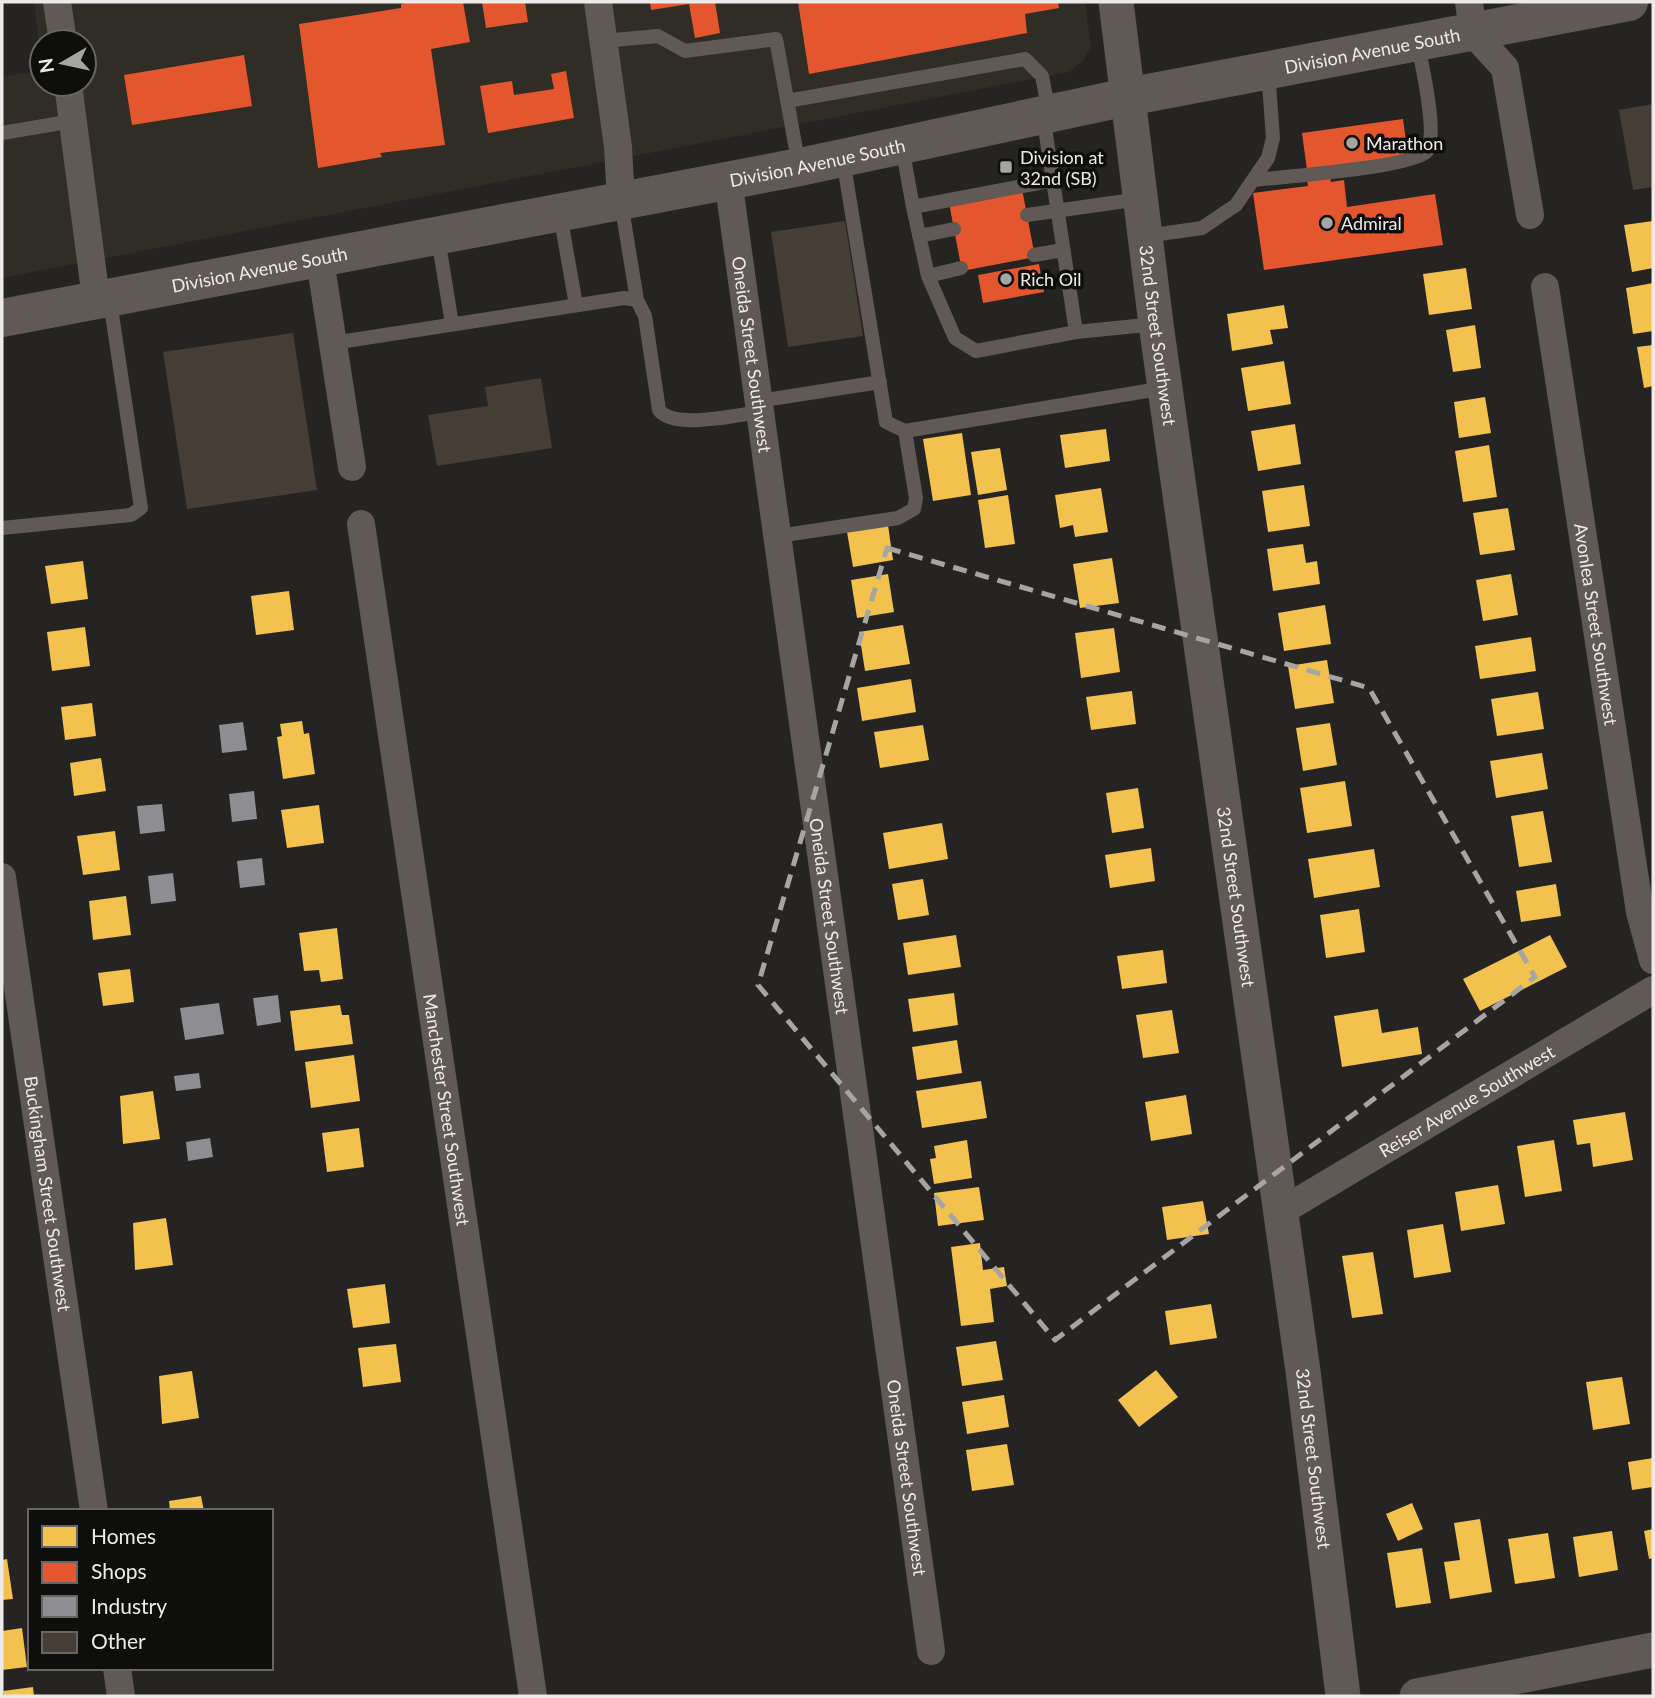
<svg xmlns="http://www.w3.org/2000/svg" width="1655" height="1698" font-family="Lato,sans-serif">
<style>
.built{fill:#2f2d25;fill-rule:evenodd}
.homes{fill:#f2c14e}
.shops{fill:#e4572e}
.industry{fill:#8d8d92}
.building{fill:#463d35}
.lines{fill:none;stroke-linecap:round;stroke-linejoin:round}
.service{stroke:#605955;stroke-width:14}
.minor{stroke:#605955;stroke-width:28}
.tertiary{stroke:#605955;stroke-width:35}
.primary{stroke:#615955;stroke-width:38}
.marked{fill:none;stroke:#a6a5a3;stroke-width:5;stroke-dasharray:14 9;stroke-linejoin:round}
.poi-dot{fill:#a6a5a3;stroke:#0e0e0c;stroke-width:2.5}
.labels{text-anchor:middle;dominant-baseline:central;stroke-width:7;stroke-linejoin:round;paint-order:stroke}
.street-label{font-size:18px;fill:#ecebe9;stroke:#0e0e0c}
.poi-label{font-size:18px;fill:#ecebe9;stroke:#0e0e0c;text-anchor:start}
</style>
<rect width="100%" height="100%" fill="#252422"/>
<path class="built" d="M34,2H1085L1091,47L1082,62L1069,72L2,278V77L42,70ZM42,42H84V84H42Z"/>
<path class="homes" d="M1653,221V268L1632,272L1624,225Z
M1466,268L1472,309L1429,315L1423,274Z
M1653,283V331L1633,334L1626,288Z
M1284,305L1288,328L1270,330L1273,344L1232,351L1227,314Z
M1475,325L1481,368L1453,372L1446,330Z
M1653,345V386L1644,388L1637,347Z
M1284,361L1291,404L1248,411L1241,368Z
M1485,397L1491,433L1459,438L1454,402Z
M1295,424L1301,464L1258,471L1251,431Z
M1106,429L1110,461L1065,468L1060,435Z
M962,433L971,495L933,501L923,439Z
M1489,445L1497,497L1463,502L1455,451Z
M1000,448L1007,490L978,495L971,452Z
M1304,485L1310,526L1268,532L1262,491Z
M1101,488L1108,532L1075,537L1073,525L1060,528L1055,495Z
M1008,495L1015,544L985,548L978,500Z
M1508,508L1515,550L1480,555L1473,513Z
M888,525L893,560L853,567L847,532Z
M1303,544L1306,563L1317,561L1320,584L1273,591L1267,549Z
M1112,558L1119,603L1080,608L1073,564Z
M83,561L88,599L51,604L45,566Z
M888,574L894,612L857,618L851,580Z
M1511,574L1518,615L1483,621L1476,580Z
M289,591L294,630L256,635L251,596Z
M1325,605L1331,644L1284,651L1278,613Z
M903,625L910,664L865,671L859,632Z
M85,627L90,666L52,671L47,632Z
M1114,628L1120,672L1081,678L1075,633Z
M1531,637L1536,671L1480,679L1475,646Z
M1327,660L1334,703L1295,709L1288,666Z
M911,679L916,712L862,721L857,688Z
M1132,691L1136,724L1091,730L1086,697Z
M1538,692L1544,729L1497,736L1491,699Z
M92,703L96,736L65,740L61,707Z
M302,721L304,734L309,733L315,774L283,779L277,737L282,736L280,724Z
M1330,723L1337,765L1303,771L1296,728Z
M923,725L929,760L880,768L874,732Z
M1542,753L1548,789L1496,798L1490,761Z
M101,758L106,791L74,796L70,763Z
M1345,781L1352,826L1307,833L1300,788Z
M1138,788L1144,828L1112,833L1106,793Z
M319,805L324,843L287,848L281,810Z
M1543,811L1552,862L1519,867L1511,816Z
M942,823L948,859L889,869L883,833Z
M115,831L120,870L83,875L77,836Z
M1151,848L1155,881L1110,888L1105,855Z
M1374,849L1380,887L1314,898L1308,859Z
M923,879L929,915L898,920L892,884Z
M1556,884L1561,916L1521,922L1516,891Z
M126,896L131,935L93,940L89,901Z
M1359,909L1365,952L1326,958L1320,915Z
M337,928L343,979L321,982L319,970L304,971L299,933Z
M956,935L961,967L908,975L903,943Z
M1550,935L1567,967L1480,1011L1463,979Z
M1163,950L1167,983L1122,989L1117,956Z
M130,969L134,1002L103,1006L98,973Z
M954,993L958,1025L913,1032L908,999Z
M340,1005L342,1015H349L353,1044L295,1051L290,1011Z
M1378,1009L1382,1033L1418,1027L1422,1054L1342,1067L1334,1016Z
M1172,1010L1179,1053L1143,1058L1136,1015Z
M957,1040L962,1073L917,1080L912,1047Z
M354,1055L360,1101L311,1108L305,1062Z
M981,1081L987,1118L922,1128L916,1091Z
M153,1091L160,1139L123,1144L120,1096Z
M1186,1095L1192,1134L1151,1141L1145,1102Z
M1625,1112L1633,1160L1593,1167L1590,1143L1577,1145L1573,1120Z
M359,1128L364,1167L327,1172L322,1133Z
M967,1140L972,1178L934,1184L930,1159L936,1158L934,1146Z
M1554,1140L1562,1191L1525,1197L1517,1146Z
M1498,1185L1505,1224L1461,1231L1455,1192Z
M979,1187L984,1220L938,1226L934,1193Z
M1203,1201L1209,1234L1167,1240L1162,1207Z
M166,1218L173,1265L135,1270L133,1223Z
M1443,1224L1451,1272L1414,1278L1407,1230Z
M980,1243L983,1270L1004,1267L1007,1286L990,1289L994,1322L961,1326L951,1247Z
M1373,1252L1383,1314L1352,1318L1342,1256Z
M385,1284L390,1323L353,1328L347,1289Z
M1211,1304L1217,1338L1170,1345L1165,1311Z
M996,1341L1003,1380L962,1386L956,1347Z
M396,1344L401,1382L363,1387L358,1348Z
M1156,1370L1178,1397L1139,1427L1118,1400Z
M192,1371L199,1418L162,1424L159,1376Z
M1622,1377L1630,1424L1593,1430L1586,1382Z
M1004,1395L1009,1427L967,1434L962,1402Z
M1007,1444L1014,1485L972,1491L966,1450Z
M1653,1458V1487L1632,1490L1628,1462Z
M201,1496L204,1511H170L169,1501Z
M1412,1503L1423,1529L1398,1541L1386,1514Z
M1480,1519L1492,1592L1450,1599L1444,1562L1460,1560L1454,1523Z
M1653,1529V1558L1649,1559L1644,1531Z
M1612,1531L1618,1570L1579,1577L1573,1537Z
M1548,1533L1555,1578L1515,1584L1508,1539Z
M1422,1548L1431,1603L1396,1608L1387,1553Z
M7,1559L13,1599L2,1600V1560Z
M22,1628L27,1667L2,1670V1631Z
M33,1687L34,1696H4L3,1691Z"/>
<path class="shops" d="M411,2H463L470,42L431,49L445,145L380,153L382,157L318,168L299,24L401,8V4Z
M482,2H525L528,22L486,28Z
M650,2H715L720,33L695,38L689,4L651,10Z
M798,2H1058L1059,8L1025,14L1027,33L809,74Z
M244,55L252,106L132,125L124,75Z
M566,71L574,118L488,133L480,86L512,81L514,95L554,89L551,74Z
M1403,119L1408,156L1307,170L1302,133Z
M1330,177L1331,182L1344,180L1347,207L1435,194L1443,245L1264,270L1253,193L1308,186L1307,180Z
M1022,189L1035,257L962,271L949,203Z
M1039,264L1044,292L983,303L978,275Z"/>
<path class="industry" d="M243,722L247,750L222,753L219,725Z
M254,791L257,819L232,822L229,794Z
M162,804L165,831L140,834L137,806Z
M262,858L265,885L240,888L237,861Z
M173,873L176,901L151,904L148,876Z
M278,995L281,1022L257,1026L253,998Z
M219,1003L224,1034L185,1040L180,1008Z
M199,1073L201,1088L176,1091L174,1076Z
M210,1138L213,1157L188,1161L186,1142Z"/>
<path class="building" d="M1653,104V187L1633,190L1619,110Z
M845,221L863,336L788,347L771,232Z
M293,333L317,490L187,509L163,352Z
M541,378L552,448L437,466L428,415L488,406L485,387Z"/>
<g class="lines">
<path class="service" d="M603,41L658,36L685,51L776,39L799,166
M787,101L1025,59L1042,76L1049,112
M1043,115L1076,332L1156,324
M2,133L73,121
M902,147L913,207L1054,180
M843,159L886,422L905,431L1165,388
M1254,180C1281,177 1416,167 1427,151C1438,134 1422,66 1418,45
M621,202L637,300
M913,207L928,276L961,268
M560,214L576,305
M1027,215L1140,199
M919,236L954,229
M1146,236L1202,228L1236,205L1268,158L1273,138L1268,71
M438,238L452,324
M1034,255L1063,250
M928,276L955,338L976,351L1076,332
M333,343L624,298L637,300L645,316L659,410C674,430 736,415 760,412
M759,401L880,382
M2,528L131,515L141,508L110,301
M778,536L898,518L914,509L916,498L905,431"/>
<g class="minor">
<path d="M57,2L63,42"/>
<path d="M598,2L618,147L621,201"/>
<path d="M1469,2L1473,33L1505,68L1530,215"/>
<path d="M68,84L96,299"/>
<path id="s1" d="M728,179L931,1651"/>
<path d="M320,260L352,467"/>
<path id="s2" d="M1545,287L1640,912L1653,960"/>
<path id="s3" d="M361,524L533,1696"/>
<path id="s4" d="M2,877L94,1511"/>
<path id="s5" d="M1280,1212L1653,990"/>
<path d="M117,1668L121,1696"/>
</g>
<g class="tertiary">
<path id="s6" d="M1116,2L1156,324L1303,1371L1343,1696"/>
<path d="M1417,1696L1653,1650"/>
</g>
<path class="primary" id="s7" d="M2,318L800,167L1127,97L1629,2"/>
</g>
<path class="marked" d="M887,548L1369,688L1535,977L1055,1340L758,985Z"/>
<g class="poi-dot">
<circle cx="1352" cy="143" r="7"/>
<rect x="999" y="160" width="14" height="14" rx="3.5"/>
<circle cx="1327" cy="223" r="7"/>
<circle cx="1006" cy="279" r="7"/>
</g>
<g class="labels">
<g class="street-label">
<text stroke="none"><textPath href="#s7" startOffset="1396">Division Avenue South</textPath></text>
<text stroke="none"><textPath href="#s7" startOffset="830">Division Avenue South</textPath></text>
<text stroke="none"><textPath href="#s7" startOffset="262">Division Avenue South</textPath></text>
<text stroke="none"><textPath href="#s6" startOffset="336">32nd Street Southwest</textPath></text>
<text stroke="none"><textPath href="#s1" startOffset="177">Oneida Street Southwest</textPath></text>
<text stroke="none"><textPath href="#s2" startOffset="341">Avonlea Street Southwest</textPath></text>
<text stroke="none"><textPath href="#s6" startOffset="903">32nd Street Southwest</textPath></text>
<text stroke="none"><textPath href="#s1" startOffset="744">Oneida Street Southwest</textPath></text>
<text stroke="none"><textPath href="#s5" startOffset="217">Reiser Avenue Southwest</textPath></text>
<text stroke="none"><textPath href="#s3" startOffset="592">Manchester Street Southwest</textPath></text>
<text stroke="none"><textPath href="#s4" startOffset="320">Buckingham Street Southwest</textPath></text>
<text stroke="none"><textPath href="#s6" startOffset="1470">32nd Street Southwest</textPath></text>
<text stroke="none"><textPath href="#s1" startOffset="1311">Oneida Street Southwest</textPath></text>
</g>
<g class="poi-label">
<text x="1366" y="143">Marathon</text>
<text x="1020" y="157">Division at<tspan x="1020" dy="21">32nd (SB)</tspan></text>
<text x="1341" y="223">Admiral</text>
<text x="1020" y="279">Rich Oil</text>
</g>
</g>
<rect width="1655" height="1698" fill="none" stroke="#ecebe9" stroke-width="7"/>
<rect x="28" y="1509" width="245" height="161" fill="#0e0e0c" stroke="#676664" stroke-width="2"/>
<rect x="42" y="1526" width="35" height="21" fill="#f2c14e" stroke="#676664" stroke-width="2"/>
<text x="91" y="1544" font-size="21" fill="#ecebe9">Homes</text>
<rect x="42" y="1562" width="35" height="21" fill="#e4572e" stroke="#676664" stroke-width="2"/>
<text x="91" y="1579" font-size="21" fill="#ecebe9">Shops</text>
<rect x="42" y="1596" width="35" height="21" fill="#8d8d92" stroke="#676664" stroke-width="2"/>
<text x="91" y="1614" font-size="21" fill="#ecebe9">Industry</text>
<rect x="42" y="1632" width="35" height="21" fill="#463d35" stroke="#676664" stroke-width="2"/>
<text x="91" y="1649" font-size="21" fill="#ecebe9">Other</text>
<g transform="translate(63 63) rotate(261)"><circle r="33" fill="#0e0e0c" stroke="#676664" stroke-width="2"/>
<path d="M0-5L12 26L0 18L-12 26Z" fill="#a6a5a3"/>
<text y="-10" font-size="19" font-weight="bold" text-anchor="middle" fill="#ecebe9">N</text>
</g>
</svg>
